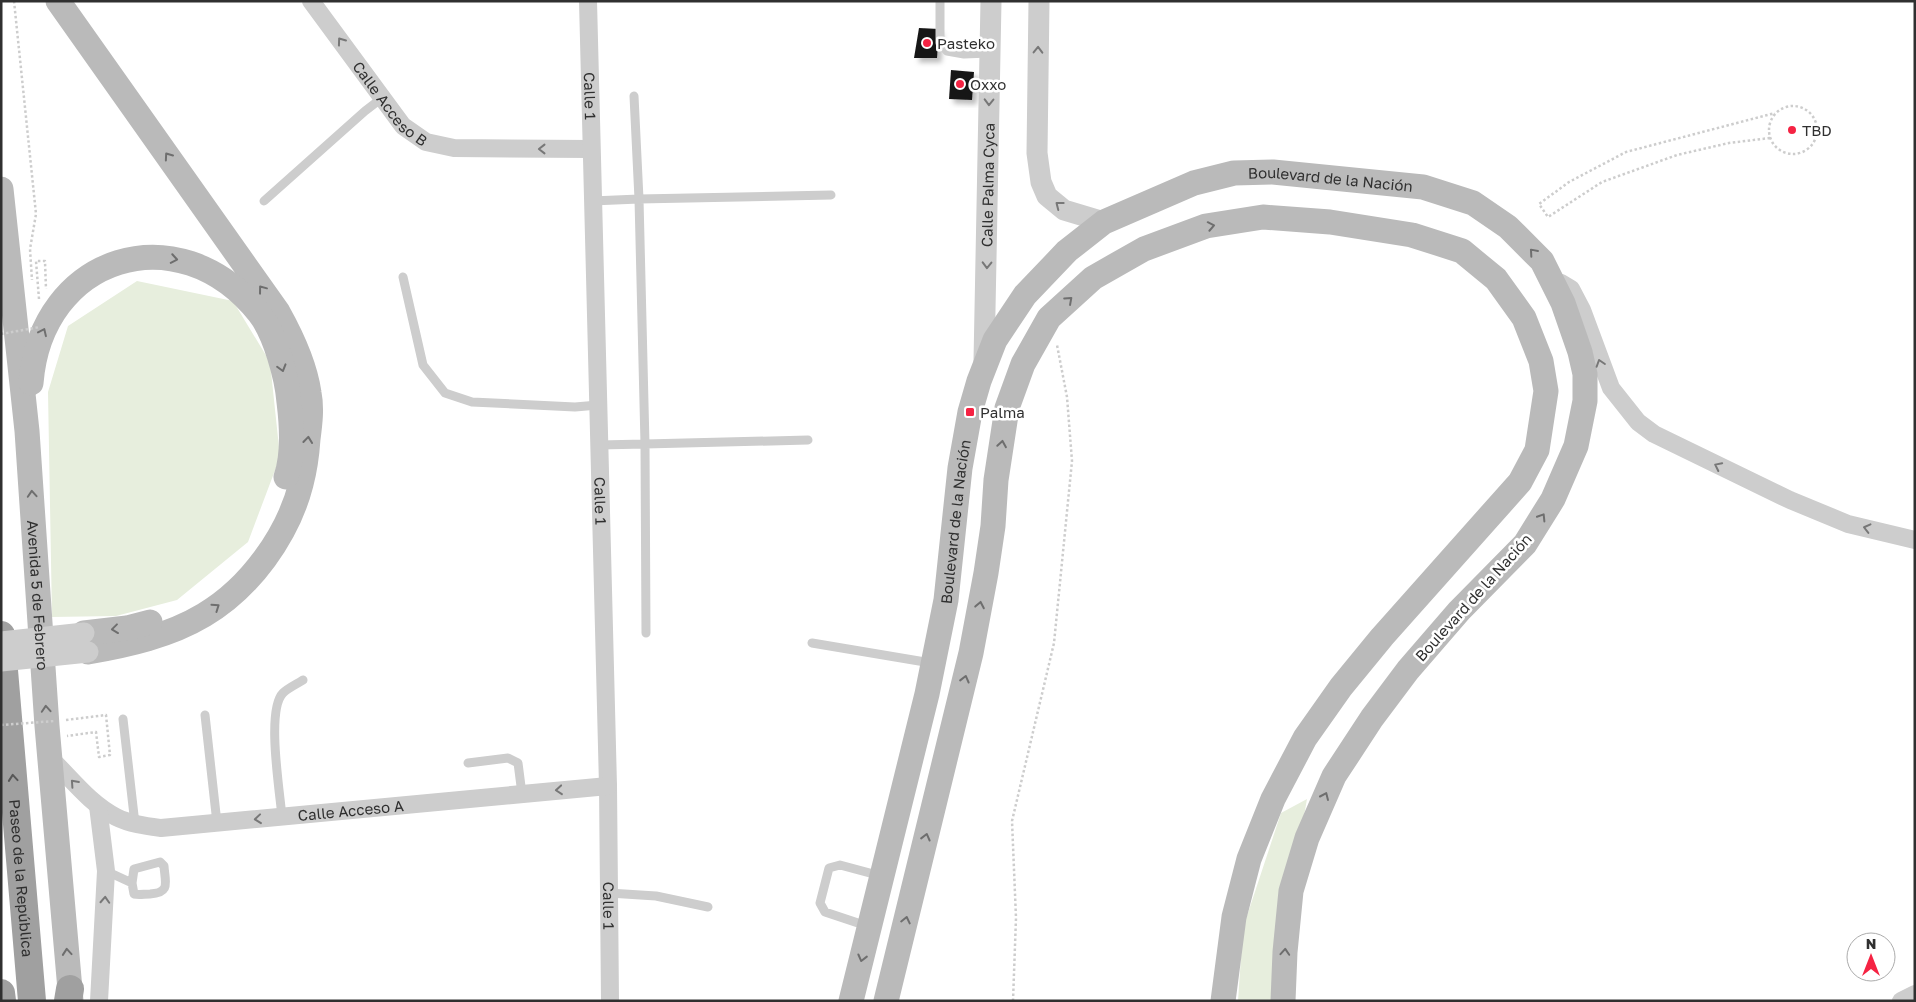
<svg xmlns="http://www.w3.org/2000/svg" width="1916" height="1002" font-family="'Golos Text',sans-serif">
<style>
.green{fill:#e7eedd}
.building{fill:#171717;filter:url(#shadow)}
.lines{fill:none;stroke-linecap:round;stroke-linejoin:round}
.path{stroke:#cdcdcd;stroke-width:2.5;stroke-dasharray:2.5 2.5;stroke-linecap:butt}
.service{stroke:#cdcdcd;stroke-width:9}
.minor{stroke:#cdcdcd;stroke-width:18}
.tertiary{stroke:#cdcdcd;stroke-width:21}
.secondary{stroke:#bababa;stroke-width:25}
.trunk{stroke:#a0a0a0;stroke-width:28}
.path-bridge{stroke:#cdcdcd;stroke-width:2.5;stroke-dasharray:2.5 2.5;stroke-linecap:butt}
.tertiary-bridge{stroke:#cdcdcd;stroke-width:21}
.oneway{stroke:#777}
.oneway2{stroke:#6e6e6e}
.oneway3{stroke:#575757}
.poi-dot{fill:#f52343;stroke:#fff;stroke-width:2}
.labels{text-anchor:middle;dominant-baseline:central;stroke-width:5;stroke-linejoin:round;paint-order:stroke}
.poi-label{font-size:15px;fill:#303030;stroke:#fff;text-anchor:start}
.street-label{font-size:15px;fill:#303030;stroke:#fff}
</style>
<defs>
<filter id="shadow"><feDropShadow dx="4.5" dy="4.5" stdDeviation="2.5" flood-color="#0004"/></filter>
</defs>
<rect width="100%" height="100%" fill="#fff"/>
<path class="green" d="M137,281L233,301L270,362L280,457L248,542L177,600L116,616L52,617L48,392L68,326Z
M1307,799L1271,1001H1238L1243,928L1281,813Z"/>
<path class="building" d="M919,28L939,29L937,58H914Z
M951,70L974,72L972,100L949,99Z"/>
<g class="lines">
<path class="path" d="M14,1L36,214L30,249L32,280
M1769 130a24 24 0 1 1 48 0a24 24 0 1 1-48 0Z
M1770,138L1729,143L1677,155L1602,182L1548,217L1539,204L1569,182L1626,152L1775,113
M39,299L36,261H45L46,289
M66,720L106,715L110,755L99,757L96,732L67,736
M1013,1001L1016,918L1012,821L1054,643L1072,461L1067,397L1057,345"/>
<path class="service" d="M940,1V43L947,51L964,54L989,53
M634,96L639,199L831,195
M264,201L365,111L382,98
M592,201L639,199L645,444L599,445
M403,277L423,365L445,393L472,402L575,407L598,405
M646,633L645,444L808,440
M812,643L931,663
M205,715L217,823
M123,719L135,824
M468,763L508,758L518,763L522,794
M282,817C280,792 266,710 283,693C288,688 297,684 303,680
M160,862L164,866C165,882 171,893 150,894C144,894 139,895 134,894L132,883L134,869Z
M106,871L132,883
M609,893L656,896L708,907
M867,926L825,912L820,903L829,868L840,865L881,876"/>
<g class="minor">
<path id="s1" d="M311,1L403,126L426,142L454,148L591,149"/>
<path id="s2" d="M588,1L608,786L610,1001"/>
<path d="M1553,283H1561L1571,289L1582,310L1611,388L1638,422L1654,434L1790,500L1848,524L1915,540"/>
<path id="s3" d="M50,758C71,778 89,803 116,817C130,824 146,826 161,828L608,786"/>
<path d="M98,806L106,871L99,1001"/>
<path d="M1901,1001L1915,994"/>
</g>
<g class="tertiary">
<path d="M1039,1L1037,153L1041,182L1047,196L1064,210L1104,222"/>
<path id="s4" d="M984,361L991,1"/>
</g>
<g class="secondary">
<path d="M58,1L278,312C292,337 305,364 309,393C312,408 310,424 308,439C307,454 305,469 301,484C288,535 250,588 204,615C169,636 128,645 88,652"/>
<path id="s5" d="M1,189L27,431L47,726L71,1001"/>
<path d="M31,383C41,256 178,212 259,313C275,333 287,377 289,402C292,426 294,454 286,477"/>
<path d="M84,633L127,628L150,622"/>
<path id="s6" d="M851,1001L927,694L946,600L960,468L970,412L979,381L995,340L1025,295L1067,251L1104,222L1194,183L1234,173L1273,172L1423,187L1473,203L1508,227L1542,261L1563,303L1580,352L1585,374V401L1576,446L1553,499L1525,544L1459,611L1408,670L1372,718L1334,776L1307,838L1291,891L1285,952L1283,1001"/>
<path d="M886,1001L971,653L986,573L993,526L996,480L1007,408L1023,364L1049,318L1093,278L1144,249L1206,226L1263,217L1330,222L1412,235L1462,251L1496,279L1524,318L1541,361L1546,391L1537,450L1520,482L1382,637L1341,687L1305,738L1273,799L1249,859L1234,917L1223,1001"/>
</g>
<g class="trunk">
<path id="s7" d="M1,635L32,1001"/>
<path d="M1,993L2,1001"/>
<path d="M68,1001L70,989"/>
</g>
<path class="path-bridge" d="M1,334L40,327
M1,725L55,721"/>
<path class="tertiary-bridge" d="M1,642L84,633
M1,661L88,652"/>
</g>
<defs><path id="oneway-chevron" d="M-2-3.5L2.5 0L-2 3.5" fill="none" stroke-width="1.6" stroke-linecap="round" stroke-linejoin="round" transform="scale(1.25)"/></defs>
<g class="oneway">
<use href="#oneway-chevron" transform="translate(341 41) rotate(-126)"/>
<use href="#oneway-chevron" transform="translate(1038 50) rotate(-89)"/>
<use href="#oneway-chevron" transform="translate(989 102) rotate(91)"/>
<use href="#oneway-chevron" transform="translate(542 149) rotate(-180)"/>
<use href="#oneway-chevron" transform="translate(1059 205) rotate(-142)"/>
<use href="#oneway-chevron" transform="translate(987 265) rotate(91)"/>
<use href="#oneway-chevron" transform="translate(1600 363) rotate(-108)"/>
<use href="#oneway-chevron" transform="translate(1718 466) rotate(-154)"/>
<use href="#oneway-chevron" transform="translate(1867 528) rotate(-166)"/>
<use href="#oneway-chevron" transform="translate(74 783) rotate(-132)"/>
<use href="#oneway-chevron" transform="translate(559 790) rotate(175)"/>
<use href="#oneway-chevron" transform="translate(258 819) rotate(174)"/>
<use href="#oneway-chevron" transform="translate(105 900) rotate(-87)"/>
</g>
<g class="oneway2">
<use href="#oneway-chevron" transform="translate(168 156) rotate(-125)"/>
<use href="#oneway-chevron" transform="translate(1211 226) rotate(-11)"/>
<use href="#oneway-chevron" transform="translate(1533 252) rotate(-131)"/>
<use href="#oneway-chevron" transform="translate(174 259) rotate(10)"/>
<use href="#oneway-chevron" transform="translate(262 289) rotate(-127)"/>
<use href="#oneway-chevron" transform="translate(1069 300) rotate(-42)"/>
<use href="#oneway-chevron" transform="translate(43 332) rotate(-65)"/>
<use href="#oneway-chevron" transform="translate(282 368) rotate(74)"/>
<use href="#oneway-chevron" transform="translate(308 440) rotate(-84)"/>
<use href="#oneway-chevron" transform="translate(1002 444) rotate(-81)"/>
<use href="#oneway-chevron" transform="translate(32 494) rotate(-94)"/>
<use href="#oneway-chevron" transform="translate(1542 517) rotate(-58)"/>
<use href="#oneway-chevron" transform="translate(980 605) rotate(-79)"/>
<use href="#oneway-chevron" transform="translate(216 607) rotate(-35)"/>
<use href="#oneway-chevron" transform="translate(115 629) rotate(173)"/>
<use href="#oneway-chevron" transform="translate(965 679) rotate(-76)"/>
<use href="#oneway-chevron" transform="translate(46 709) rotate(-94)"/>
<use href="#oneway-chevron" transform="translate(1325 796) rotate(-66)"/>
<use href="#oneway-chevron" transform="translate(926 837) rotate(-76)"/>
<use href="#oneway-chevron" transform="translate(906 920) rotate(-77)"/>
<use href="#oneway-chevron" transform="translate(67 952) rotate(-95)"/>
<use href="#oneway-chevron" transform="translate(1285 952) rotate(-86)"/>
<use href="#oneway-chevron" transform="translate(862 958) rotate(104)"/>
</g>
<use class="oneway3" href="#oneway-chevron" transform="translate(13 778) rotate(-95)"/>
<g class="poi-dot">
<circle cx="927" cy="43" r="5"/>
<circle cx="960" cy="84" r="5"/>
<circle cx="1792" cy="130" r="5"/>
<rect x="965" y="407" width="10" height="10" rx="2.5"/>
</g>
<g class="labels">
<g class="poi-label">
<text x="937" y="43">Pasteko</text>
<text x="970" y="84">Oxxo</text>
<text x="1802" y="130">TBD</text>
<text x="980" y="412">Palma</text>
</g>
<g class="street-label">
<text stroke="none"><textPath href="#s2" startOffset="95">Calle 1</textPath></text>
<text stroke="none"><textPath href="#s1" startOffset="130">Calle Acceso B</textPath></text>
<text stroke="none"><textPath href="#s6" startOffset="1076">Boulevard de la Nación</textPath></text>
<text stroke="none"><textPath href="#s4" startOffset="176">Calle Palma Cyca</textPath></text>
<text stroke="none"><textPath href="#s2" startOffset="500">Calle 1</textPath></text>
<text stroke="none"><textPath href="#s6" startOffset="491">Boulevard de la Nación</textPath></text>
<text stroke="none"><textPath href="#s5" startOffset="408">Avenida 5 de Febrero</textPath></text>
<text transform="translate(1473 597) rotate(-48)">Boulevard de la Nación</text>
<text stroke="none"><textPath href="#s3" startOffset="326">Calle Acceso A</textPath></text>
<text stroke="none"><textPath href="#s7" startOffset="244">Paseo de la República</textPath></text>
<text stroke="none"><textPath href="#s2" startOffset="905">Calle 1</textPath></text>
</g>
</g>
<rect width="1916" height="1002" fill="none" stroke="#303030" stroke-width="5"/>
<g transform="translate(1871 957)"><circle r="24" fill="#ffffff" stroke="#acacac"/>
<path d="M0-4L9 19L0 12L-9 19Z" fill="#f52343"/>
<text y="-8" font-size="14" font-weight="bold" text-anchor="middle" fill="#303030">N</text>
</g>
</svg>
